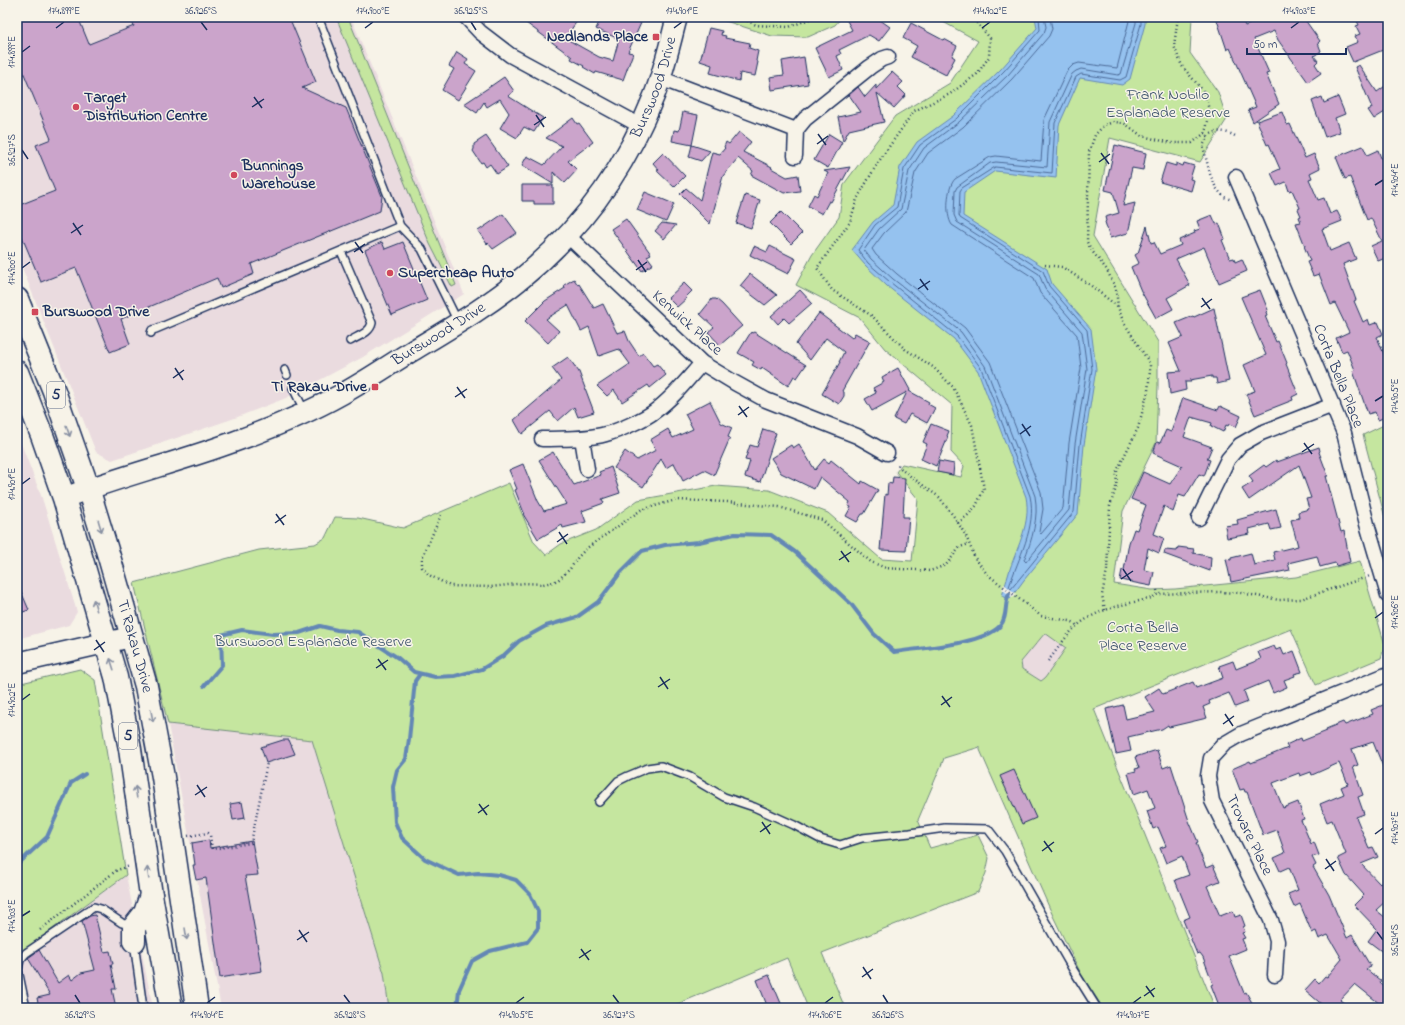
<svg xmlns="http://www.w3.org/2000/svg" width="1405" height="1025" font-family="'Indie Flower',sans-serif">
<style>
.built{fill:#eadbdf}
.green{fill:#c5e69f;stroke:#708a7e;fill-rule:evenodd}
.water{fill:#95c2ef;stroke:#6487b5}
.pier{fill:#f7f3e8}
.lines{fill:none;stroke-linecap:round;stroke-linejoin:round}
.shore{stroke:#4c6a98;stroke-width:1}
.stream{stroke:#6487b5;stroke-width:4}
.building{fill:#cba4cb;stroke:#1b2f5e}
.lane-casing{stroke:#1b2f5e;stroke-width:10}
.street-casing{stroke:#1b2f5e;stroke-width:17}
.secondary-casing{stroke:#1b2f5e;stroke-width:23}
.primary-casing{stroke:#1b2f5e;stroke-width:25}
.path{stroke:#1b2f5e;stroke-width:2.5;stroke-dasharray:1 3;stroke-linecap:butt}
.lane{stroke:#f7f3e8;stroke-width:7}
.street{stroke:#f7f3e8;stroke-width:14}
.secondary{stroke:#f7f3e8;stroke-width:20}
.primary{stroke:#f7f3e8;stroke-width:22}
.oneway{stroke:#8991a3}
.ticks{fill:none;stroke:#1b2f5e;stroke-width:1.5}
.poi-dot{fill:#d1495b;stroke:#f7f3e8;stroke-width:1.5}
.labels{text-anchor:middle;dominant-baseline:central;stroke-width:3;stroke-linejoin:round;paint-order:stroke}
.shield{fill:#f7f3e8;stroke:#5d6a87;stroke-width:1}
.shield-label{font-size:15px;font-weight:bold;fill:#1b2f5e}
.poi-label{font-size:16px;font-weight:bold;fill:#1b2f5e;stroke:#f7f3e8;text-anchor:start}
.street-label{font-size:16px;fill:#1b2f5e;stroke:#f7f3e8}
.park-label{font-size:16px;fill:#3d546b;stroke:#f7f3e8}
.neatline{fill:none;stroke:#1b2f5e;stroke-width:1.5}
.ticks-label{font-size:10px;text-anchor:middle;fill:#1b2f5e}
</style>
<rect width="100%" height="100%" fill="#f7f3e8"/>
<filter id="ink" filterUnits="userSpaceOnUse"><feTurbulence type="fractalNoise" baseFrequency=".025" numOctaves="2"/><feDisplacementMap in="SourceGraphic" scale="8" xChannelSelector="R" yChannelSelector="G"/><feConvolveMatrix kernelMatrix="1 2 1 2 8 2 1 2 1" color-interpolation-filters="sRGB"/></filter>
<g filter="url(#ink)">
<path class="built" d="M17,17H351L464,294L363,357L286,398L235,418L112,460L96,452L17,255Z
M17,433L42,498L77,612L69,625L17,639Z
M1045,633L1066,648L1045,678L1041,681L1022,669L1021,662Z
M168,724L312,739L384,973L389,1008H221Z
M126,875L153,1008H22L17,985V955Z"/>
<path class="green" d="M336,17H348L456,285L452,287L430,244Z
M713,17H842L835,25L808,37L772,36Z
M934,17H1192L1190,53L1218,92L1227,119L1200,162L1110,138L1093,236L1158,342V386L1156,443L1123,511L1114,584L1152,590L1175,589L1296,577L1360,561L1385,645L1381,658L1316,685L1291,629L1094,709L1215,1008H1103L1081,974L1053,916L980,750V747L944,758L943,761L918,820L930,848L978,835L989,858L986,873L978,892L822,953L845,1008H808L787,958L668,1008H389L384,973L312,740L168,724L134,583L259,550L315,544L325,538L335,517L358,518L403,528L509,483L534,542L546,555L561,544L596,530L638,500L716,486L769,490L828,513L881,559L912,561L918,499L896,472L902,464L961,477L964,466L951,452L952,405L885,349L860,318L796,285L812,255L839,217L844,184L895,116L950,83L978,41ZM1045,633L1066,648L1045,678L1041,681L1022,669L1021,662Z
M1388,423V529L1363,435Z
M80,669L95,680L126,875L17,955V684Z"/>
<path class="water" d="M1035,17H1145V24L1130,79L1122,85L1080,78L1059,125L1056,178L995,171L964,192L963,216L1047,269L1052,284L1091,329L1096,369L1084,445L1078,514L1024,580L1010,599L1002,596C1005,587 1007,578 1010,569C1018,545 1031,523 1026,497L978,371L954,339L887,286L865,265L852,250L873,222L893,205L900,167L917,142L953,116L1001,69L1037,28Z"/>
<path class="pier" d="M1004,584L1016,594L1013,598L1002,589Z"/>
<g class="lines">
<path class="shore" d="M1039,17L1040,30L1004,71L956,119L920,145L904,169L897,207L875,225L858,250L868,263L890,282L957,336L981,368L1030,496C1037,527 1018,558 1009,587L1011,589L1074,512L1080,445L1092,369L1087,330L1049,286L1043,271L960,218L959,215L960,191L962,188L995,167L1052,173L1055,123L1076,77L1081,74L1120,80L1126,77L1141,24V17
M1044,17L1046,27L1044,33L1008,75L959,122L924,148L909,171L901,209L879,229L864,250L871,259L893,279L961,332L985,366L1035,496C1039,517 1032,540 1024,560L1026,562L1069,510L1075,444L1087,369L1082,332L1045,289L1039,274L957,222L954,215L955,191L957,187L990,163L996,162L1047,167L1050,122L1072,74L1076,71L1081,69L1118,75L1121,74L1136,23V17
M1050,17L1052,29L1049,36L1012,79L963,127L928,153L915,173L906,212L884,233L872,249L876,255L897,274L965,328L990,362L1041,492L1043,509L1039,532L1041,534L1063,508L1069,443L1081,368L1077,335L1040,293L1034,278L952,225C945,215 947,187 955,179L990,157L996,156L1041,161L1044,120L1067,71L1073,65L1079,63L1117,68L1130,17"/>
<path class="stream" d="M420,674L415,681L409,739L406,759L397,770L393,787L395,822L402,838L425,859L459,875L478,873L499,875L516,880L530,894L538,911V928L527,942L490,951L472,961L459,990L457,1008
M204,686L222,665L221,635L242,630L273,634L299,633L320,626L337,630L358,632L398,658L414,672L435,677L455,676L482,669L503,656L519,641L546,626L577,617L598,602L621,572L642,551L665,545L699,542L735,534L771,535L795,552L851,604L874,634L894,652C920,648 982,645 1000,626C1008,617 1004,604 1009,594
M17,865L47,837L71,783L85,774"/>
</g>
<path class="building" d="M17,17H78L89,44L134,26L130,17H289L316,82L302,88L346,108L382,196L380,211L251,264L254,274L221,288L217,278L121,319L130,344L110,352L76,268L41,282L17,225V206L55,191L36,145L51,139L17,57Z
M518,17H580L565,38L599,57L613,61L619,39L596,29L601,18L608,21L609,17H640L638,21L641,23L628,52L633,53L623,80L596,72L595,74L583,67L584,66L571,59L572,57Z
M845,17H876L890,27L879,41L869,35L839,50L841,54L837,56L843,70L829,77L815,48L852,30Z
M1216,17H1241L1245,26L1266,17H1303L1320,41L1318,43L1321,51L1314,56L1318,61L1315,64L1321,73L1308,82L1278,40L1274,31L1254,39L1269,73L1266,74L1279,104L1253,122L1248,110L1256,107L1230,48L1227,50Z
M1366,17H1388V48L1353,62L1346,47L1358,42L1355,36L1360,34L1356,26L1359,25L1357,21Z
M911,23L943,40L944,39L957,46L952,56L955,58L946,75L911,57L917,46L903,38Z
M709,28L722,31L721,35L726,36L725,38L750,43L749,48L758,51L756,61L758,62L755,76L740,73L739,81L710,73L712,65L700,61Z
M457,52L468,59L465,64L476,71L458,100L442,90L454,69L449,66Z
M804,57L808,84L772,90L770,77L784,75L782,61Z
M1359,65L1377,92L1388,84V110L1374,119L1368,110L1372,108L1355,67Z
M892,72L903,82L898,87L906,95L894,108L877,93L884,122L849,130L843,141L838,117L861,112L849,95L858,87L865,97L876,85V89Z
M504,77L514,91L508,96L543,118L534,132L524,127L517,138L500,128L509,113L500,99L487,107L484,102L477,113L464,104L491,86L490,85L491,86Z
M1322,97L1324,103L1338,97L1345,114L1335,118L1340,132L1325,137L1312,101Z
M683,112L698,115L692,145L672,141L674,130L679,131Z
M1282,112L1287,125L1290,124L1305,158L1314,154L1320,168L1310,173L1312,178L1309,179L1318,200L1324,198L1330,214L1337,211L1342,221L1322,229L1330,251L1349,243L1356,259L1343,264L1356,300L1354,301L1363,322L1368,319L1370,325L1378,322L1383,334L1377,337L1388,364V416L1378,420L1375,412L1368,414L1353,371L1355,370L1347,350L1342,352L1336,338L1349,332L1335,303L1331,305L1319,274L1313,276L1307,262L1310,261L1304,246H1305L1296,223L1301,222L1299,217L1301,216L1298,209L1300,208L1292,190L1289,191L1286,182L1277,186L1271,173L1280,169L1269,144L1267,145L1257,121Z
M573,118L577,124L579,123L593,142L568,161L577,170L565,183L553,172V184L522,165L527,156L544,165L562,146L546,138Z
M739,132L751,142L743,152L772,167L771,168L787,177L798,175L800,191L784,193L751,175L753,171L738,158L723,176L710,224L680,194L686,188L700,200L712,152L720,154L725,148L724,147L726,142L729,144Z
M829,134L842,142L828,168L814,160Z
M486,136L508,167L497,174L490,164L486,167L483,162L481,163L473,151L474,149V144Z
M692,145L710,151L701,161L689,157Z
M1115,145L1146,153L1143,170L1132,168L1123,206L1135,203L1128,233L1110,238L1105,222L1106,221L1105,217L1119,213L1113,192L1105,190Z
M1363,146L1367,155L1378,150L1388,176V187L1382,189L1388,204V257L1378,261L1371,246L1382,241L1371,218L1367,220L1350,177L1345,179L1336,157Z
M663,153L685,176L674,187L657,171L659,170L653,163Z
M1166,163L1176,166V163L1183,166L1184,163L1194,166L1190,179L1194,180L1191,191L1160,182Z
M850,167L831,202L829,201L822,214L808,206L814,194L817,196L828,173L824,171Z
M522,185H553V204H534V201H522Z
M645,192L674,204L666,222L637,210Z
M745,195L760,200L751,228L736,223Z
M781,212L802,233L791,244L770,223Z
M503,214L517,233L493,249L488,243L487,244L478,231Z
M1212,215L1216,224L1219,223L1225,239L1222,240L1230,259L1234,258L1235,262L1242,259L1247,271L1219,283L1204,247L1176,259L1190,285L1167,298L1173,309L1156,318L1141,291L1131,267L1139,263L1135,255L1138,253L1147,226L1151,243L1154,242L1160,254L1181,245L1179,240L1195,233L1194,231L1200,229L1197,221Z
M626,219L651,254L647,256L653,264L642,271L611,229Z
M662,223L676,225L664,239L655,231Z
M382,242L385,249L403,242L427,300L392,315L365,250Z
M754,246L767,252L770,246L796,259L788,274L750,255Z
M750,274L777,295L765,305L740,286Z
M574,279L578,285L579,284L594,308L603,304L617,333L625,331L629,341L639,356L643,353L653,366L657,364L666,375L650,388L648,385L622,402L614,390L607,396L597,386L630,364L619,349L599,356L589,327L581,331L568,305L546,319L559,331L548,343L525,321L545,301L565,288L564,285Z
M684,283L692,291L686,297L687,298L677,307L668,298Z
M800,290L812,303L789,323L784,318L778,324L771,316Z
M1260,290L1268,310L1266,312L1267,315L1265,316L1276,342L1278,341L1287,363L1286,364L1298,394L1292,397L1293,400L1255,415L1246,394L1255,391L1244,365L1266,355L1241,297Z
M712,299H716L722,304L742,326L720,345L708,332L714,327L700,314Z
M1214,308L1229,381L1217,384L1216,378H1212V376L1190,380L1191,382H1185L1186,390L1170,394L1168,372L1181,371L1169,343L1183,337L1176,323L1193,316L1194,317Z
M819,313L852,338L855,333L870,341L842,391L844,392V396L839,404L822,394L840,362H839L844,352L826,338L810,360L796,344Z
M751,332L752,333L754,332L806,365L797,378L794,376L788,386L762,368L761,370L752,365L754,362L738,353Z
M568,357L579,372L594,412L578,417L574,407L558,421L550,411L522,434L514,420L561,380L552,368Z
M898,368L910,390L909,391L929,402L928,404L935,408L927,423L910,414L904,424L894,419L907,392L872,411L865,399L876,393L873,388L884,382L882,377Z
M1183,398L1218,410L1220,406L1241,416L1236,427L1229,424L1228,426L1226,425L1223,432L1211,426L1212,423L1191,417L1184,437L1212,447L1207,459L1210,460L1204,476L1199,474L1185,497L1179,495L1173,512L1164,506L1154,534L1164,538L1159,553L1148,548L1144,570L1154,572L1151,586L1120,580L1122,570H1124L1129,543L1134,529L1137,530L1146,505L1131,499L1143,472L1170,484L1182,466L1153,453L1157,442L1160,443L1166,430L1171,432Z
M710,401L721,423L732,428L728,437L730,438L714,475L704,470L683,481L674,463L666,468L661,459L643,487L614,468L625,451L637,460L656,450L650,440L668,429L673,438L693,429L685,414Z
M931,424L949,431L947,436L948,437L936,466L921,459L927,444L923,442Z
M763,429L776,433L760,482L745,477L750,461L745,460L750,445L757,447Z
M799,444L815,470L824,459L829,463L831,460L861,484L862,481L878,490L864,514H862L857,522L846,516L851,507L848,506L850,502L819,476L820,477L814,489L781,473L771,458L791,445L793,448Z
M1319,447L1320,451L1319,452L1328,476H1326L1341,532L1344,531L1350,562L1336,566L1335,563L1320,567L1317,556L1288,563L1290,570L1231,582L1226,559L1231,560V558L1251,553L1254,565L1275,560L1273,552L1298,546L1291,520L1299,518L1298,512L1309,509L1306,499L1311,498L1299,465L1249,500L1242,489L1253,482L1249,476L1264,465L1266,467L1276,460L1277,462Z
M553,452L574,485L601,475L599,472L611,467L620,493L602,499L604,503L582,511L586,522L563,528L562,525L538,539L523,514L524,513L515,490L517,489L509,470L523,464L538,501L544,511L567,504L539,460Z
M939,461L954,464L953,475L937,472Z
M893,477L905,478L903,517H909L906,551L880,550L885,494L887,495L888,483L892,484Z
M1276,509L1281,528L1271,530L1269,524L1249,529L1250,534L1227,538L1225,526L1238,524L1237,520Z
M1178,547L1194,549L1193,553L1211,557L1210,571L1164,554L1165,550L1177,551Z
M17,582L29,610L17,614Z
M1274,646L1276,650L1281,648L1284,655L1294,651L1302,672L1294,674L1295,676L1284,680L1287,687L1273,693L1268,681L1244,691L1248,702L1235,707L1229,693L1209,701L1210,704L1203,707L1207,718L1169,727L1168,725L1162,729L1128,737L1131,751L1116,754L1106,709L1123,705L1126,719L1155,712L1145,697L1159,688L1163,694L1193,682L1196,688L1223,678L1219,666L1233,661L1236,669L1261,659L1258,652Z
M1388,703V779L1373,742L1352,749L1358,765L1353,767L1363,795L1358,797L1364,814L1356,817L1369,848L1373,847L1378,857L1361,864L1380,884L1388,877V899L1376,910L1386,918L1388,916V956L1368,941L1377,929L1354,905L1364,895L1346,875L1338,858L1346,854L1332,820L1327,822L1320,804L1344,794L1341,787L1348,784L1339,763L1312,775L1311,772L1300,776L1299,773L1273,783L1283,808L1298,802L1304,819L1301,820L1311,844L1314,842L1319,855L1312,857L1316,865L1313,867L1329,895L1347,938L1352,935L1371,967L1366,969L1381,981L1380,983L1388,990V1008H1385L1355,984L1340,1000L1350,1008H1326L1305,990L1315,979L1319,983L1325,976L1327,977L1342,959L1328,935L1319,939L1316,931L1312,933L1300,904L1294,907L1288,894L1298,890L1289,867L1280,871L1274,858L1285,853L1277,830L1263,835L1247,792H1245L1244,789L1240,790L1232,769L1250,761L1251,763L1288,748L1286,745L1301,738L1302,741L1327,731L1326,729L1343,722L1345,725L1373,714L1371,710Z
M283,740H289L295,754L266,763L261,747Z
M1157,750L1163,768L1171,765L1189,821L1198,842L1196,843L1206,868L1213,865L1220,881L1207,886L1220,916L1233,911L1235,917L1241,915L1245,926L1243,927L1245,932L1242,933L1245,938L1242,939L1246,949L1229,956L1244,993L1246,992L1255,1008H1220L1211,985L1213,984L1203,957L1200,953L1197,954L1183,920L1190,917L1175,880L1189,875L1182,856L1166,863L1160,848L1166,846L1158,827L1153,829L1147,811L1155,808L1148,789L1134,794L1128,773L1136,771L1135,769L1139,768L1135,757Z
M1014,770L1036,818L1022,824L1000,776Z
M242,802L245,818L233,820L230,804Z
M209,840L210,848L252,841L258,875L245,876L262,971L220,978L206,878L196,880L193,865H195L192,843Z
M95,915L104,952L110,951L113,964H111L116,989H112L116,1008H39L37,998L50,995L28,958L39,950L58,983L69,975L72,980L81,973L95,970L82,921L90,916Z
M769,975L783,1008H768L757,980Z"/>
<g class="lines">
<g class="lane-casing">
<path id="lane" d="M318,17L400,226
M341,251L372,323C370,333 358,336 350,341
M151,333L152,330L156,329L400,226L422,249L458,322
M285,370L287,375
M293,388L305,412
M599,802L618,781L628,776L647,768L661,766L690,777L724,797L754,807L794,825L820,839L840,845L862,838L910,833L945,828L988,829L1005,851L1072,968L1097,1008
M134,943L143,1008
M26,1008L18,970L20,960L26,953L94,907L101,909L122,923L132,926"/>
</g>
<g class="street-casing">
<path id="street" d="M466,17L480,32L510,55L641,126
M660,78L796,130L805,119L870,67L882,59L888,57
M795,156L796,130
M1236,177L1344,433L1367,524L1388,595
M568,236L702,363L735,383L766,400L857,436L887,453
M582,438L587,469
M542,439C563,438 585,440 606,434C618,431 645,419 655,411C673,398 687,380 702,363
M1199,518L1228,459L1240,445L1261,433L1333,405
M1275,975L1277,941L1271,920L1212,801L1208,776L1211,758L1224,744L1241,734L1388,674"/>
</g>
<g class="secondary-casing">
<g id="secondary">
<path id="s1" d="M64,498C120,476 180,462 236,441C272,428 308,413 342,394C366,381 389,365 412,351C450,328 488,306 522,278C581,230 626,167 654,96C664,71 670,43 677,17"/>
<path d="M17,663L131,637"/>
</g>
</g>
<g class="primary-casing">
<g id="primary">
<path id="s2" d="M17,299L54,391L88,488L110,560L146,686L163,777L197,1008"/>
<path d="M17,372L43,438L64,498L116,677L130,749L151,895L171,1008"/>
<path d="M134,941V927L145,913L151,895"/>
</g>
</g>
<path class="path" d="M740,17L756,25L789,27L815,17
M1205,133L1208,136C1216,129 1226,131 1235,136
M1208,136L1203,146L1210,174L1216,188L1224,197L1232,200
M1045,265L1062,267L1090,285L1117,306
M898,465L902,470L939,497L955,518L966,536L975,558L987,574L1041,616L1070,621L1075,623L1077,626
M441,515L422,558V567L429,575L450,586L491,587L525,583L543,584L553,582L558,580L570,569L578,557L587,548L641,510L676,500L727,502L779,507L822,520L871,562L886,568L930,571L946,565L960,547L969,544
M958,523L968,515L976,506L984,489L972,425L953,387L933,367L905,349L872,316L832,290L817,268L850,222L857,199L877,164L914,111L950,94L977,74L989,57L990,38L975,21L966,17
M1157,590L1158,594
M1105,610L1102,595L1107,570L1110,506L1116,488L1117,471L1138,428L1148,391L1150,371V365L1147,359L1123,321L1118,307L1116,289L1107,270L1092,251L1087,242L1089,152L1095,135L1104,125L1114,122L1124,123L1142,136L1171,143H1192L1205,133L1210,113L1204,92L1182,66L1174,46L1178,17
M1048,661C1058,649 1066,635 1078,625C1099,608 1127,604 1152,598L1158,594L1220,592L1241,593L1279,600L1301,599L1370,576
M188,836L208,833L210,835L212,849L251,843L267,763
M40,930L117,870L130,866"/>
<use href="#lane" class="lane"/>
<use href="#street" class="street"/>
<use href="#secondary" class="secondary"/>
<use href="#primary" class="primary"/>
</g>
<defs><path id="oneway-shaft" d="M-6 0H5M1.5-3L5.5 0L1.5 3" fill="none" stroke-width="1.6" stroke-linecap="round" stroke-linejoin="round"/></defs>
<g class="oneway">
<use href="#oneway-shaft" transform="translate(68 431) rotate(71)"/>
<use href="#oneway-shaft" transform="translate(100 526) rotate(73)"/>
<use href="#oneway-shaft" transform="translate(95 605) rotate(-106)"/>
<use href="#oneway-shaft" transform="translate(112 664) rotate(-108)"/>
<use href="#oneway-shaft" transform="translate(152 716) rotate(79)"/>
<use href="#oneway-shaft" transform="translate(136 792) rotate(-98)"/>
<use href="#oneway-shaft" transform="translate(148 873) rotate(-98)"/>
<use href="#oneway-shaft" transform="translate(186 934) rotate(81)"/>
</g>
</g>
<path class="ticks" d="M201,22L207,30M471,22L476,30M56,28L64,22M365,28L373,22M674,28L682,22M982,28L990,22M1291,28L1299,22M22,52L30,46M254,97L262,108M252,107L264,99M536,115L544,127M534,125L546,117M818,134L826,145M817,144L828,136M22,150L28,159M1101,153L1109,164M1099,162L1110,154M1375,185L1383,180M73,223L81,235M71,233L83,225M355,242L363,253M354,252L365,244M638,260L646,272M22,268L30,262M636,270L647,262M920,279L928,290M918,289L930,281M1202,298L1210,309M1201,307L1212,299M175,368L183,380M173,378L184,370M457,387L465,398M455,397L467,389M1375,401L1383,396M739,406L747,417M738,415L749,407M1022,424L1030,436M1020,434L1031,426M1304,443L1312,454M1302,452L1314,444M22,484L30,478M276,514L284,525M275,523L286,515M559,532L567,544M557,542L568,534M841,551L849,562M839,560L851,552M1123,569L1131,581M1121,579L1133,571M1375,618L1383,612M96,640L104,652M94,650L105,642M378,659L386,670M376,668L388,660M660,677L668,689M658,687L670,679M942,696L950,707M22,700L30,694M941,705L952,697M1225,714L1233,726M1223,724L1234,716M197,785L205,797M195,795L207,787M479,804L487,815M478,813L489,805M762,822L770,834M760,832L771,824M1375,834L1383,828M1044,841L1052,852M1042,851L1054,842M1326,859L1334,871M1325,869L1336,861M22,916L30,911M299,930L307,942M1377,932L1383,940M297,940L309,932M581,949L589,960M579,958L591,950M863,967L871,979M862,977L873,969M1146,986L1154,997M75,995L80,1003M344,995L350,1003M613,995L619,1003M883,995L888,1003M1144,996L1155,988M207,1003L215,997M516,1003L524,997M825,1003L833,997M1133,1003L1141,997"/>
<g class="poi-dot">
<rect x="652" y="33" width="8" height="8" rx="2"/>
<circle cx="76" cy="107" r="4"/>
<circle cx="234" cy="175" r="4"/>
<circle cx="390" cy="273" r="4"/>
<rect x="31" y="308" width="8" height="8" rx="2"/>
<rect x="371" y="383" width="8" height="8" rx="2"/>
</g>
<g class="labels">
<g class="shield">
<rect x="47" y="382" width="18" height="26" rx="3"/>
<rect x="119" y="723" width="18" height="26" rx="3"/>
</g>
<g class="shield-label">
<text x="56" y="395">5</text>
<text x="128" y="736">5</text>
</g>
<g class="poi-label">
<text x="648" y="37" text-anchor="end">Nedlands Place</text>
<text x="84" y="98">Target<tspan x="84" dy="18">Distribution Centre</tspan></text>
<text x="242" y="166">Bunnings<tspan x="242" dy="18">Warehouse</tspan></text>
<text x="398" y="273">Supercheap Auto</text>
<text x="43" y="312">Burswood Drive</text>
<text x="367" y="387" text-anchor="end">Ti Rakau Drive</text>
</g>
<g class="street-label">
<text stroke="none"><textPath href="#s1" startOffset="747">Burswood Drive</textPath></text>
<text transform="translate(687 323) rotate(42)">Kenwick Place</text>
<text stroke="none"><textPath href="#s1" startOffset="411">Burswood Drive</textPath></text>
<text transform="translate(1338 376) rotate(68)">Corta Bella Place</text>
<text stroke="none"><textPath href="#s2" startOffset="367">Ti Rakau Drive</textPath></text>
<text transform="translate(1249 835) rotate(64)">Trovare Place</text>
</g>
<g class="park-label">
<text x="1168" y="95">Frank Nobilo<tspan x="1168" dy="18">Esplanade Reserve</tspan></text>
<text x="1143" y="628">Corta Bella<tspan x="1143" dy="18">Place Reserve</tspan></text>
<text x="313" y="642">Burswood Esplanade Reserve</text>
</g>
</g>
<rect width="1405" height="1025" fill="none" stroke="#f7f3e8" stroke-width="44"/>
<path d="M1247 48v6h99v-6" fill="none" stroke="#1b2f5e" stroke-width="2"/>
<text x="1253" y="48" font-size="12" fill="#1b2f5e" stroke="#f7f3e8" stroke-width="3" paint-order="stroke">50 m</text>
<rect x="22" y="22" width="1361" height="981" class="neatline"/>
<g class="ticks-label">
<text x="64" y="14">174.899°E</text>
<text x="201" y="14">36.926°S</text>
<text x="373" y="14">174.900°E</text>
<text x="471" y="14">36.925°S</text>
<text x="682" y="14">174.901°E</text>
<text x="990" y="14">174.902°E</text>
<text x="1299" y="14">174.903°E</text>
<text transform="translate(11 52) rotate(-90)" y="4">174.899°E</text>
<text transform="translate(11 150) rotate(-90)" y="4">36.927°S</text>
<text transform="translate(1394 180) rotate(-90)" y="4">174.904°E</text>
<text transform="translate(11 268) rotate(-90)" y="4">174.900°E</text>
<text transform="translate(1394 396) rotate(-90)" y="4">174.905°E</text>
<text transform="translate(11 484) rotate(-90)" y="4">174.901°E</text>
<text transform="translate(1394 612) rotate(-90)" y="4">174.906°E</text>
<text transform="translate(11 700) rotate(-90)" y="4">174.902°E</text>
<text transform="translate(1394 828) rotate(-90)" y="4">174.907°E</text>
<text transform="translate(11 916) rotate(-90)" y="4">174.903°E</text>
<text transform="translate(1394 940) rotate(-90)" y="4">36.924°S</text>
<text x="80" y="1018">36.929°S</text>
<text x="207" y="1018">174.904°E</text>
<text x="350" y="1018">36.928°S</text>
<text x="516" y="1018">174.905°E</text>
<text x="619" y="1018">36.927°S</text>
<text x="825" y="1018">174.906°E</text>
<text x="888" y="1018">36.926°S</text>
<text x="1133" y="1018">174.907°E</text>
</g>
</svg>
